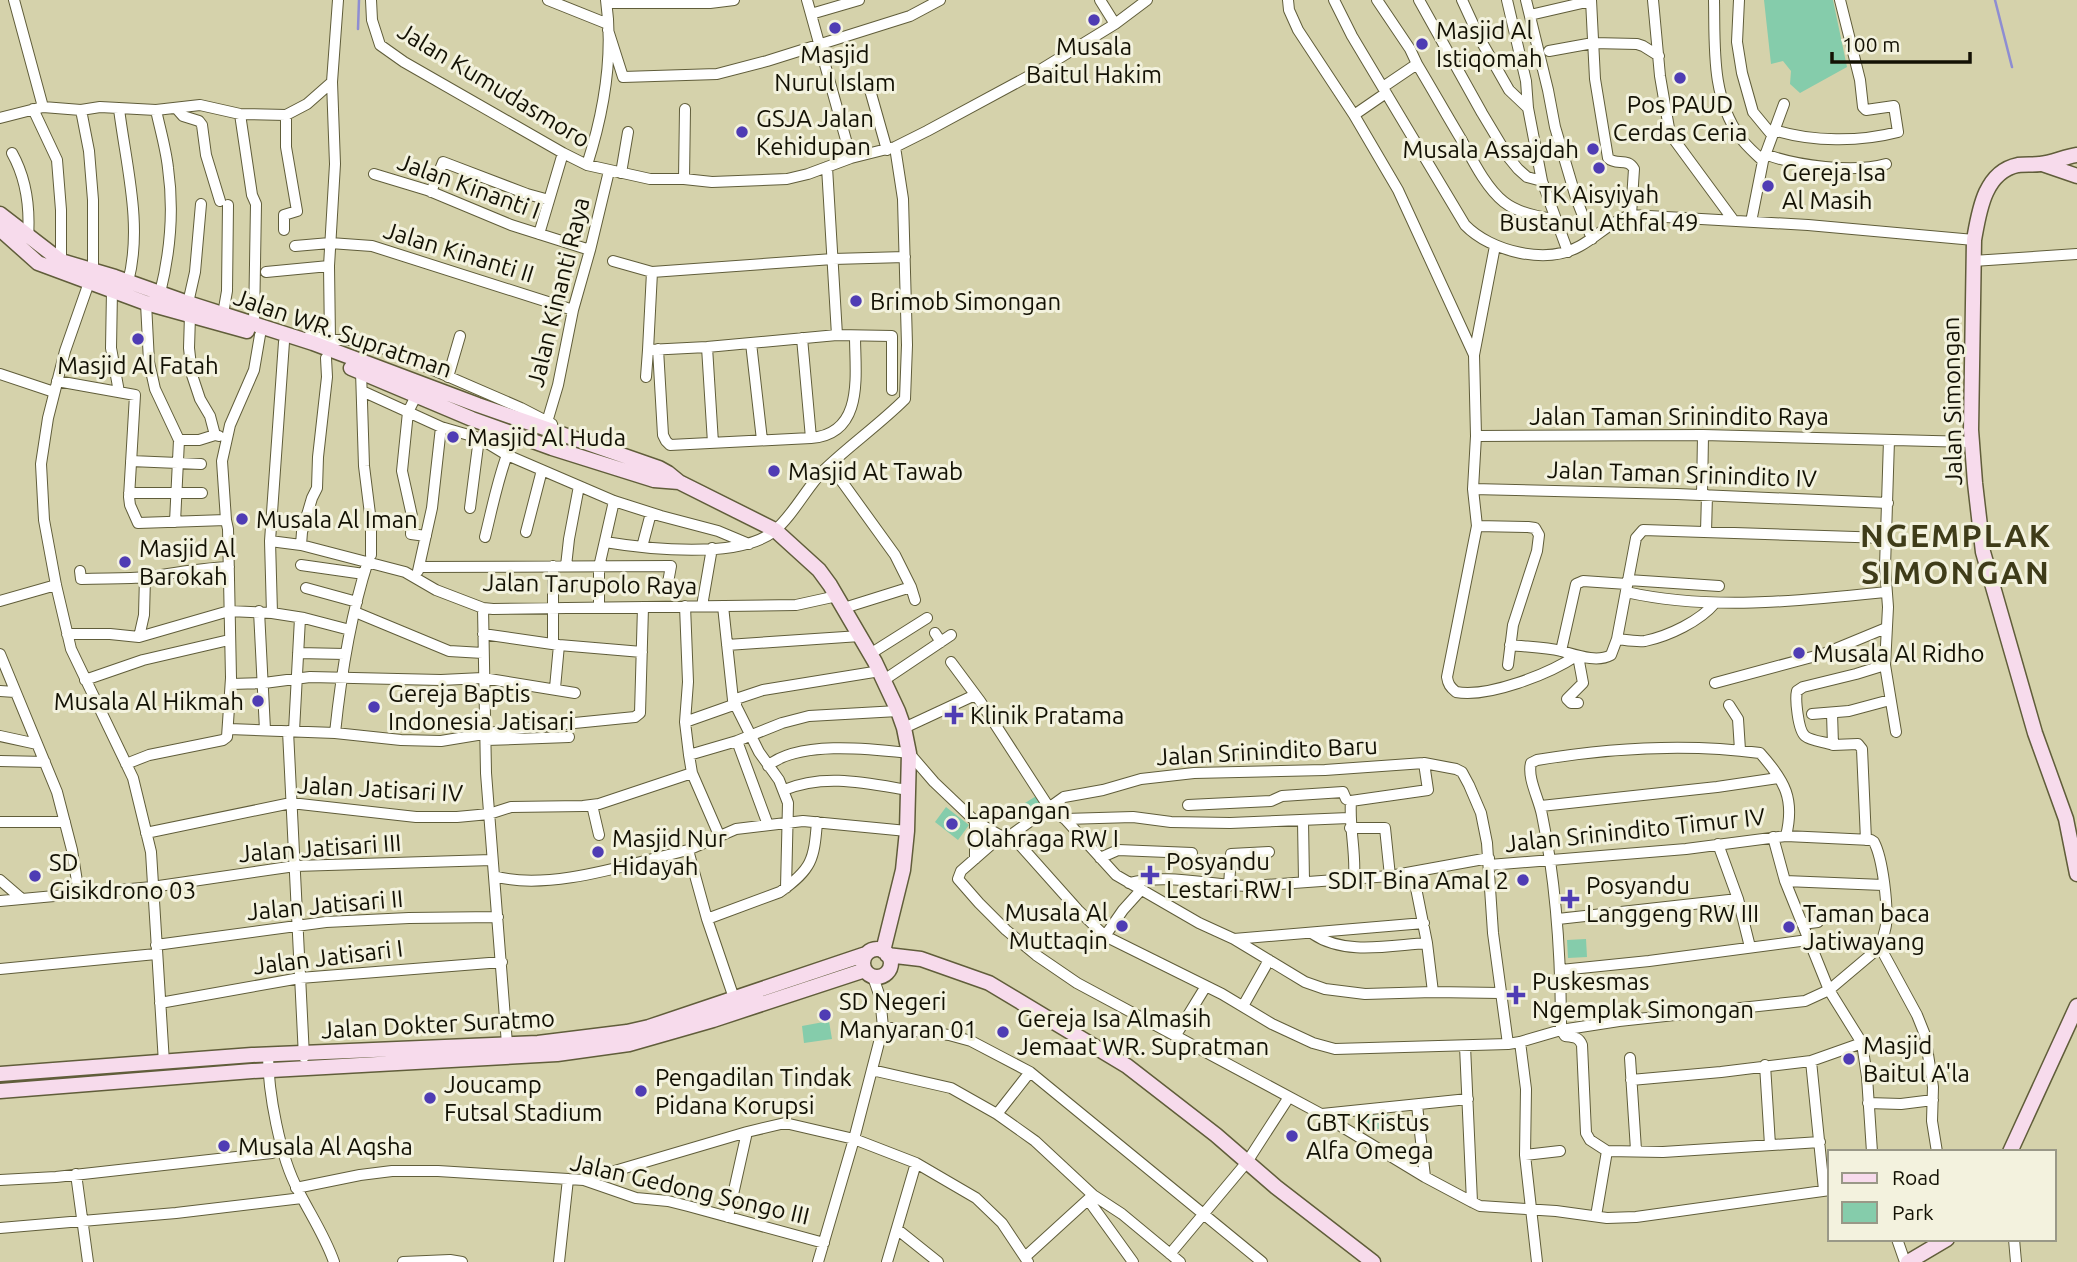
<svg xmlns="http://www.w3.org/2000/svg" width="2077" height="1262" font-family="Ubuntu,sans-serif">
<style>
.green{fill:#85ccab}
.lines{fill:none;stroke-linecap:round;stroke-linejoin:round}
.stream{stroke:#8e8dd2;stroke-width:2.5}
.street-casing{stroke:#605d3a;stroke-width:12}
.secondary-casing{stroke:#605d3a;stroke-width:17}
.street{stroke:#fff;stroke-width:10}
.secondary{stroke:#f7dbec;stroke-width:14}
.poi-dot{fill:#4f3cb4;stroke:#f3f2de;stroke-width:2.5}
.labels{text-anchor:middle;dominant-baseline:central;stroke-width:6;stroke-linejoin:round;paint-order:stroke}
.poi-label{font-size:24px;fill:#131104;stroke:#f3f2de;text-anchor:start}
.street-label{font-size:24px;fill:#131104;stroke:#f3f2de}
.district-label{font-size:32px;font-weight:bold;letter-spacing:2px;fill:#3f3c19;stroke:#f3f2de}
</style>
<rect width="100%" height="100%" fill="#d5d2ab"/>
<path class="green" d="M1764,0H1833L1847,67L1800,93L1790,84L1791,71L1783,61L1771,64Z
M1038,795L1043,803L1020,817L1015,809Z
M946,807L969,825L958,840L935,822Z
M1586,939L1587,957L1568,958L1567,940Z
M829,1021L832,1039L804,1043L802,1026Z
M1362,1115H1389V1129H1362Z"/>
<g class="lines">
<path class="stream" d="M1995,0L2012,67
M358,29L359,0"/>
<g class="street-casing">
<path id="street" d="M14,0L43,107
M371,0L372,20L380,45L404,62L563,153L587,165L650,179H684L712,182L787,179L808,174L851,158L895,147L927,131L1040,70L1115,24L1147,0
M548,0L608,24
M807,0L851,158
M1100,0L1115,24
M1288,0L1289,10L1298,30L1354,115L1398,190L1474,355
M1334,0L1352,36L1465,225C1491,252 1547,265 1580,246C1598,236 1611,221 1631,215L1808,225L1974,240
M1377,0L1410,49L1417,64C1432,89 1446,114 1461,139C1472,159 1486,188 1504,202C1518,213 1538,217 1555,219
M1419,0L1482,113L1509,158L1518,169L1527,177L1542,181
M1462,0L1480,39L1509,90L1528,108
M1507,0L1526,81L1528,108L1542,181L1568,252
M1526,0L1548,90L1555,127L1576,198L1592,239
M1591,0L1595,79L1608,158C1616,166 1628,157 1634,169L1631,215
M1653,0L1660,76L1670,134L1734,221
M1714,0C1715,47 1711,97 1740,137C1746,146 1755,153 1763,161
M1739,0L1737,42L1742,73L1753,112L1772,135
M607,3H710L734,0
M811,14L859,0
M1530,15L1591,1
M608,30L623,77L717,74L767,61L910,16L940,0
M1549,51L1593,43L1637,44L1643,46L1659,56
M1383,87L1417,64
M870,90L887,150
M176,108L183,116L199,121L202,125L206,155L220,201
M33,109L57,160L61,210V261
M119,109C126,165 143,226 128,282
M81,110L89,151L93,200V271L65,351L48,418L41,464L44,520L56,585L71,649L133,778L151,852L164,1063
M156,110C160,129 166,149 168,168C174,210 170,253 160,293
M240,114L252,195L256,204L254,324
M1354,115L1386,93
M0,118L43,107L81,110L100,107L156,110L200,105L240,114L286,115L307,104L332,82
M1774,130C1812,142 1860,142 1898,132L1894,106L1866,110L1863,107L1860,80L1840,0
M12,153C26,178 30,209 28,237
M1765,154C1796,166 1854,173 1886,164
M587,165C604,112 614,56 606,0
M827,167L837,335
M621,173L628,132
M374,174L427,190L511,225L590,250
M684,179L685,109
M431,192L443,162L527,194L549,200
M1751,222L1763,161L1784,104
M284,230V215L297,211L286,147V115
M539,234L563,153
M295,246L330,243L372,246L573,310
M1495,246L1474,355L1476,436L1473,489L1477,526L1447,677C1448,684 1450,687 1456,692C1488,698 1549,674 1576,656
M613,261L652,272L833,259L905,257
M1973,261L2077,254
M266,272L329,266
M652,272L648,350L707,347L837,335L892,336V390
M112,290L111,348L119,392
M146,303L149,362L155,389L179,440L175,522
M188,303L195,272L201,204
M223,314L227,291L228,205
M190,315L189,348L192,375L200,399L210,416L215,435
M309,336L330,340H354L380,347L521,408L552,424
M802,338L811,438
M330,340L329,266L335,164L332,82L338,0
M751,343L762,440
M707,347L713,443
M658,349L663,435L666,441L670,445L811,438C865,434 855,374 855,336
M361,371L364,466L371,522V555
M0,374L54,392
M448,377L460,336
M646,377L648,350
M57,381L135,395L129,497L130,505L138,523L226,520
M419,390L408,412L402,471L412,516L411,534L426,536
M362,391L441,427L479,438L507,455L614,501L661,516L718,531L749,544
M547,422L558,385L573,310L590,250L609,171
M1476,436L1703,435L1971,442
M179,440H199L215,435L219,436
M1889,440L1885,567L1888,607L1885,665L1896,732
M131,461L201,464
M830,465L895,555L911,587L844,608
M1473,489L1677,494L1888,503
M129,493H202
M1702,495L1703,435
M470,508L479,438
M1477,526L1528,527L1535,528L1539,535L1537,551L1513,625L1508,665
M526,532L542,470
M1706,532L1707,495
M485,537C492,509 497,482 507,455
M270,541L301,545L405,572L436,590L483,608L493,609L796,605L837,596
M605,542C647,549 738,559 773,532C793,516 806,488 824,470C850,445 880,424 905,399L907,345L903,199L895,147
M301,545L302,532L312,498L317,488L318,457L327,377L326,358
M642,547L651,513
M301,565L364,574
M566,566L569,539L579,486
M419,567L671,566L667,588
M80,571L81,579C103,578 126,579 147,577C175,573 201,568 229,567
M418,571L432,508L441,427
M1628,580L1719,586
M911,587L915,600
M306,588L357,602
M1626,592C1711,611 1800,601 1886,592
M0,601L56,585
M685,606L688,682L685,722L689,755L692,773L719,835
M702,606L712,548
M723,606L733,700L759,752L779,780L788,803L786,888
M599,607V567L614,501
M483,608L486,773L507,1044
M259,611L265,730
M355,612L449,651L483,653
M272,613L270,541L284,342
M935,633L941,642
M67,634H110L139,637L229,611L272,613L304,618L350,630
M483,634L559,645L642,652
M139,637L144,615L145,577
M1617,639C1626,640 1636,642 1645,641C1669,636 1700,621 1715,603
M553,644V566
M727,645L860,636
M1510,645C1527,647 1545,647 1561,651C1576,655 1597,663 1611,655L1617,639L1636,538L1643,530L1886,538
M1561,651L1576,584L1583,581L1627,584
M298,653L345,654
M0,654L57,792L72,850L79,894
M870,654L927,618
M1578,656L1583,683L1567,699L1571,703H1578
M951,662L980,701L1050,809L1065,819L1116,875L1199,923L1234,939L1305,982L1325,989L1365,994L1433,992L1500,993
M85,680L143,660L229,640
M884,680L951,635
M1715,683L1823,654L1886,628
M231,684L264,683L310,677L441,680L483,678L575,693
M555,688L559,645
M0,691L15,692
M733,700L763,690L880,671
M1729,705L1738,719L1740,750
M1832,713L1833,745L1858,744L1862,749L1866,840
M1812,714L1849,711L1890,700
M685,722L736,704
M904,728L975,695
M229,729L335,733L401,740L441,741L514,729L635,717L640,713L643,607
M288,731L304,1057
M294,731L300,618
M335,733C341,675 350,617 368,561
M0,736L37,744
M486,740L569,737
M737,741L768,825
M1833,745C1825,742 1811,741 1805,736C1798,730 1795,699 1797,691L1803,687L1856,674L1885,665
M689,755L737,741L782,723L809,716L898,711
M0,761L45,762
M126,764L149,755L223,740L227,737L231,678L228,529L226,520L222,461L230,425L254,370L260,335
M768,766C798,740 872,749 909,753L934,782L975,821L1001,836
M784,790C824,773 866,783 908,790
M1351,801C1349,827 1356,852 1354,877
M592,805L599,835
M1188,805L1271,801L1282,796L1343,792L1346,799L1351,801L1428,790L1424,763
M1541,806L1717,787L1778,778
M1065,819L1133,817L1171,822L1230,823L1349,818
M1303,821L1304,881
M0,822H65
M1350,828H1385L1390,876
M146,833L291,803L416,817H457L489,814L511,807L583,806L599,804L692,773
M1011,835L1078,910L1105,936L1222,994L1272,1024L1313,1043L1335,1049L1508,1044L1520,1042L1561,1030L1619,1021L1805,1001L1829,990L1880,947
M1773,837L1785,881L1829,990L1862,1043L1867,1077L1872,1152
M1718,844L1738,899L1750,947
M688,850L736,829L803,821L907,831
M1100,858L1118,850L1192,853
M975,859V821
M1489,865L1686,849L1786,836L1871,840L1874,842C1883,859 1888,906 1886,925C1885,932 1882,940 1880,947L1917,1015L1925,1035L1933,1087L1932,1121L1937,1152
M1413,873L1427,943L1433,992
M494,876C549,892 632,863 688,850L707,919L736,1004
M0,880L22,899
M1785,881L1883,885
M1129,883C1170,873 1210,886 1252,886L1390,876L1489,858
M1229,886L1231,854L1269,852
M0,901L152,887L295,866L492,860
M707,919L780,892C812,869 814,860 817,822
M1558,919L1738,899
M1802,924L1818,922
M1313,934C1345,956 1391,945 1427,943
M1105,936L1123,910L1141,890
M1234,939L1424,923
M156,945L326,922L409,918L498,917
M0,969L156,954
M1561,970L1649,961L1808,940
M160,1003L300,978L502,962
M1243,1006L1269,960
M883,1027L949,1035L971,1041L1030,1072L1262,1262
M1561,1030C1561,957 1557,887 1542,815C1539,799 1527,778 1531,763L1537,760C1610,748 1685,743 1760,753C1785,781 1795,799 1786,836
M1561,1030L1565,1036C1574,1037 1579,1037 1582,1045L1586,1133L1590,1140L1607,1151L1596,1216
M1176,1035L1206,986
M1520,1042L1526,1089L1525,1155L1537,1262
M1508,1044L1493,933L1487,843L1481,813L1469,785L1462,772L1456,769L1424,763L1325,770L1194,773L1141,779L1103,790L1064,797L1011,835L1001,836L961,871L958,879L979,903L1006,930L1036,955L1077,983L1321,1114L1425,1177L1472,1202L1480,1206L1556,1211L1607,1218L1636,1217L1830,1190
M1465,1046L1472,1202
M268,1054C268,1092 280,1157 298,1190C310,1214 325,1236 334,1262
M1630,1058L1636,1150
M1811,1061L1824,1190
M1765,1065L1770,1145
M872,1070L951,1088L997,1114L1035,1141L1093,1195L1122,1214L1180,1262
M1631,1080L1721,1072L1811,1061L1862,1043
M1868,1103L1901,1104L1933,1100
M1417,1105L1425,1177
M997,1114L1030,1072
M1322,1114L1468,1099
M1607,1151L1663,1152L1820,1142
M1525,1155L1560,1151
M76,1174L88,1262
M0,1180L56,1177L272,1153L281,1149
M584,1180L747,1132L785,1123L854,1139L916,1163L976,1198L1002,1223L1028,1262
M296,1188L360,1175L392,1171H438L584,1180L636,1198L668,1201L688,1206L824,1243
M1089,1201L1133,1262
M728,1217L747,1132
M0,1228L176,1213L302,1198
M898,1230L938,1262
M1897,1239L1905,1262
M2014,1239L2016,1262
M1170,1254L1247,1162L1289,1097
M1025,1257L1093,1195
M403,1262L450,1260L462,1262
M559,1262L568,1179
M818,1262L854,1139L883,1027L880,997L873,977
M887,1262L916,1163"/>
</g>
<g class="secondary-casing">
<path id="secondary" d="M2077,155C2064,157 2052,163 2040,164C2033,165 2025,164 2018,165C1984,172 1979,212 1974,240L1971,430L1975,483L1983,552L2035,733L2066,819L2077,874
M2042,164L2077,176
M0,214L61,261L115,277L188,303L313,343L478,405L659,468L668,473L679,482L775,530L819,570L830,585L875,662L898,711L904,728L909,753L907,831L903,870L883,951
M0,229L38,263L146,303L247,331
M351,368L472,419L552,448L654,480L679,482
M863 963a14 14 0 1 1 28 0a14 14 0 1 1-28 0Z
M887,955L921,959L989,983L1127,1066L1216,1135L1276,1187L1373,1262
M0,1074L252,1055L538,1043L627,1032L649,1027L866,954
M0,1091L252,1071L557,1054L629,1044L713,1020L865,970
M2010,1152L2077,1006
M1908,1262L1947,1239"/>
</g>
<use href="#street" class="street"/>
<use href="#secondary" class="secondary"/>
</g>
<g class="poi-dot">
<circle cx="1094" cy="20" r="7"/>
<circle cx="835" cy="28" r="7"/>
<circle cx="1422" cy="44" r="7"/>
<circle cx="1680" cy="78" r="7"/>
<circle cx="742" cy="132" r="7"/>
<circle cx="1593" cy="149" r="7"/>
<circle cx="1599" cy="168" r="7"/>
<circle cx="1768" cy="186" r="7"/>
<circle cx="856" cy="301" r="7"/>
<circle cx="138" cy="339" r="7"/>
<circle cx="453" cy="437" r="7"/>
<circle cx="774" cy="471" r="7"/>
<circle cx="242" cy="519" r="7"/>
<circle cx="125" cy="562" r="7"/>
<circle cx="1799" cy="653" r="7"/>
<circle cx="258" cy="701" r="7"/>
<circle cx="374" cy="707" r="7"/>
<path d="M950.5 704.5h7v7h7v7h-7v7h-7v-7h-7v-7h7z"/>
<circle cx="952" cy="824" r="7"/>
<circle cx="598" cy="852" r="7"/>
<path d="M1146.5 864.5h7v7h7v7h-7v7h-7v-7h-7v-7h7z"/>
<circle cx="35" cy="876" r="7"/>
<circle cx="1523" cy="880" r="7"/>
<path d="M1566.5 888.5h7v7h7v7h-7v7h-7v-7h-7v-7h7z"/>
<circle cx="1122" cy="926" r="7"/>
<circle cx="1789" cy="927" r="7"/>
<path d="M1512.5 984.5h7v7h7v7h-7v7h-7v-7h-7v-7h7z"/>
<circle cx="825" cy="1015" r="7"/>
<circle cx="1003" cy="1032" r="7"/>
<circle cx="1849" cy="1059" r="7"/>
<circle cx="641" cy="1091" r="7"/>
<circle cx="430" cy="1098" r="7"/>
<circle cx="1292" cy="1136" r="7"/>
<circle cx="224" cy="1146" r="7"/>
</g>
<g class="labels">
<g class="poi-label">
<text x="1436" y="30">Masjid Al<tspan x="1436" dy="28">Istiqomah</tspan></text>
<text x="1094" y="46" text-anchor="middle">Musala<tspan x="1094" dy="28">Baitul Hakim</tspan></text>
<text x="835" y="54" text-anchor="middle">Masjid<tspan x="835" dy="28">Nurul Islam</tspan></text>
<text x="1680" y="104" text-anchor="middle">Pos PAUD<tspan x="1680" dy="28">Cerdas Ceria</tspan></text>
<text x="756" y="118">GSJA Jalan<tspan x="756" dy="28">Kehidupan</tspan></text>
<text x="1579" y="149" text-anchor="end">Musala Assajdah</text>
<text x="1782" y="172">Gereja Isa<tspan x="1782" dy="28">Al Masih</tspan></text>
<text x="1599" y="194" text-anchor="middle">TK Aisyiyah<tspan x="1599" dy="28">Bustanul Athfal 49</tspan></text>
<text x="870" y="301">Brimob Simongan</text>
<text x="138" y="365" text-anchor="middle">Masjid Al Fatah</text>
<text x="467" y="437">Masjid Al Huda</text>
<text x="788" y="471">Masjid At Tawab</text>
<text x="256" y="519">Musala Al Iman</text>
<text x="139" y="548">Masjid Al<tspan x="139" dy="28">Barokah</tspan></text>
<text x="1813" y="653">Musala Al Ridho</text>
<text x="388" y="693">Gereja Baptis<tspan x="388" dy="28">Indonesia Jatisari</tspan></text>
<text x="244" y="701" text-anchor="end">Musala Al Hikmah</text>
<text x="970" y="715">Klinik Pratama</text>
<text x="966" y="810">Lapangan<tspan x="966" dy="28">Olahraga RW I</tspan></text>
<text x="612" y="838">Masjid Nur<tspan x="612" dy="28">Hidayah</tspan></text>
<text x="1166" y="861">Posyandu<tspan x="1166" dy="28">Lestari RW I</tspan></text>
<text x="49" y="862">SD<tspan x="49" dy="28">Gisikdrono 03</tspan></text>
<text x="1509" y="880" text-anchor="end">SDIT Bina Amal 2</text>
<text x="1586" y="885">Posyandu<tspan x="1586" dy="28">Langgeng RW III</tspan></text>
<text x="1108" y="912" text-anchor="end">Musala Al<tspan x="1108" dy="28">Muttaqin</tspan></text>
<text x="1803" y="913">Taman baca<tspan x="1803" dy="28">Jatiwayang</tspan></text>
<text x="1532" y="981">Puskesmas<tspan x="1532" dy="28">Ngemplak Simongan</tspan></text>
<text x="839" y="1001">SD Negeri<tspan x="839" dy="28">Manyaran 01</tspan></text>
<text x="1017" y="1018">Gereja Isa Almasih<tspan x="1017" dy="28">Jemaat WR. Supratman</tspan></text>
<text x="1863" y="1045">Masjid<tspan x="1863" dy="28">Baitul A'la</tspan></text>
<text x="655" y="1077">Pengadilan Tindak<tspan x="655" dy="28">Pidana Korupsi</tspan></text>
<text x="444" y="1084">Joucamp<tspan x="444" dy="28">Futsal Stadium</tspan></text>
<text x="1306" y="1122">GBT Kristus<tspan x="1306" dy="28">Alfa Omega</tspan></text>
<text x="238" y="1146">Musala Al Aqsha</text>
</g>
<g class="street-label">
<text transform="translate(494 85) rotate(31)">Jalan Kumudasmoro</text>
<text transform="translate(469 186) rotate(20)">Jalan Kinanti I</text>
<text transform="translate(459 252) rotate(17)">Jalan Kinanti II</text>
<text transform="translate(558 292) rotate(-76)">Jalan Kinanti Raya</text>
<text transform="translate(343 333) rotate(19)">Jalan WR. Supratman</text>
<text transform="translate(1952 401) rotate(-91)">Jalan Simongan</text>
<text x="1679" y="416">Jalan Taman Srinindito Raya</text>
<text transform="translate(1682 474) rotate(2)">Jalan Taman Srinindito IV</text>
<text transform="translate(590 584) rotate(1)">Jalan Tarupolo Raya</text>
<text transform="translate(1267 751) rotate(-3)">Jalan Srinindito Baru</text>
<text transform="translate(380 789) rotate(3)">Jalan Jatisari IV</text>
<text transform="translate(1635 830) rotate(-6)">Jalan Srinindito Timur IV</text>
<text transform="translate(320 848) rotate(-4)">Jalan Jatisari III</text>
<text transform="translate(325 905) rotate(-5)">Jalan Jatisari II</text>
<text transform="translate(328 957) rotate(-7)">Jalan Jatisari I</text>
<text transform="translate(438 1024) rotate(-3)">Jalan Dokter Suratmo</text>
<text transform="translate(690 1189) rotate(13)">Jalan Gedong Songo III</text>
</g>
<g class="district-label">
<text x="1956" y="535">NGEMPLAK<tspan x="1956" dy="37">SIMONGAN</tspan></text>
</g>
</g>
<rect x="1828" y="1150" width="228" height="91" fill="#f3f2de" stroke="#999887" stroke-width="2"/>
<rect x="1842" y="1173" width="35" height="10" fill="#f7dbec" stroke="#999887" stroke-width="2"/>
<text x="1892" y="1185" font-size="21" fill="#131104">Road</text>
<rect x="1842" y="1202" width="35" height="21" fill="#85ccab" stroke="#999887" stroke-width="2"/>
<text x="1892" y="1220" font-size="21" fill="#131104">Park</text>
<path d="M1832 52v10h138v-10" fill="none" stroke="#131104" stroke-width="3.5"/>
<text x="1842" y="52" font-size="21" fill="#131104" stroke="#f3f2de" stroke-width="5" paint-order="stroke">100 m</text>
</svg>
